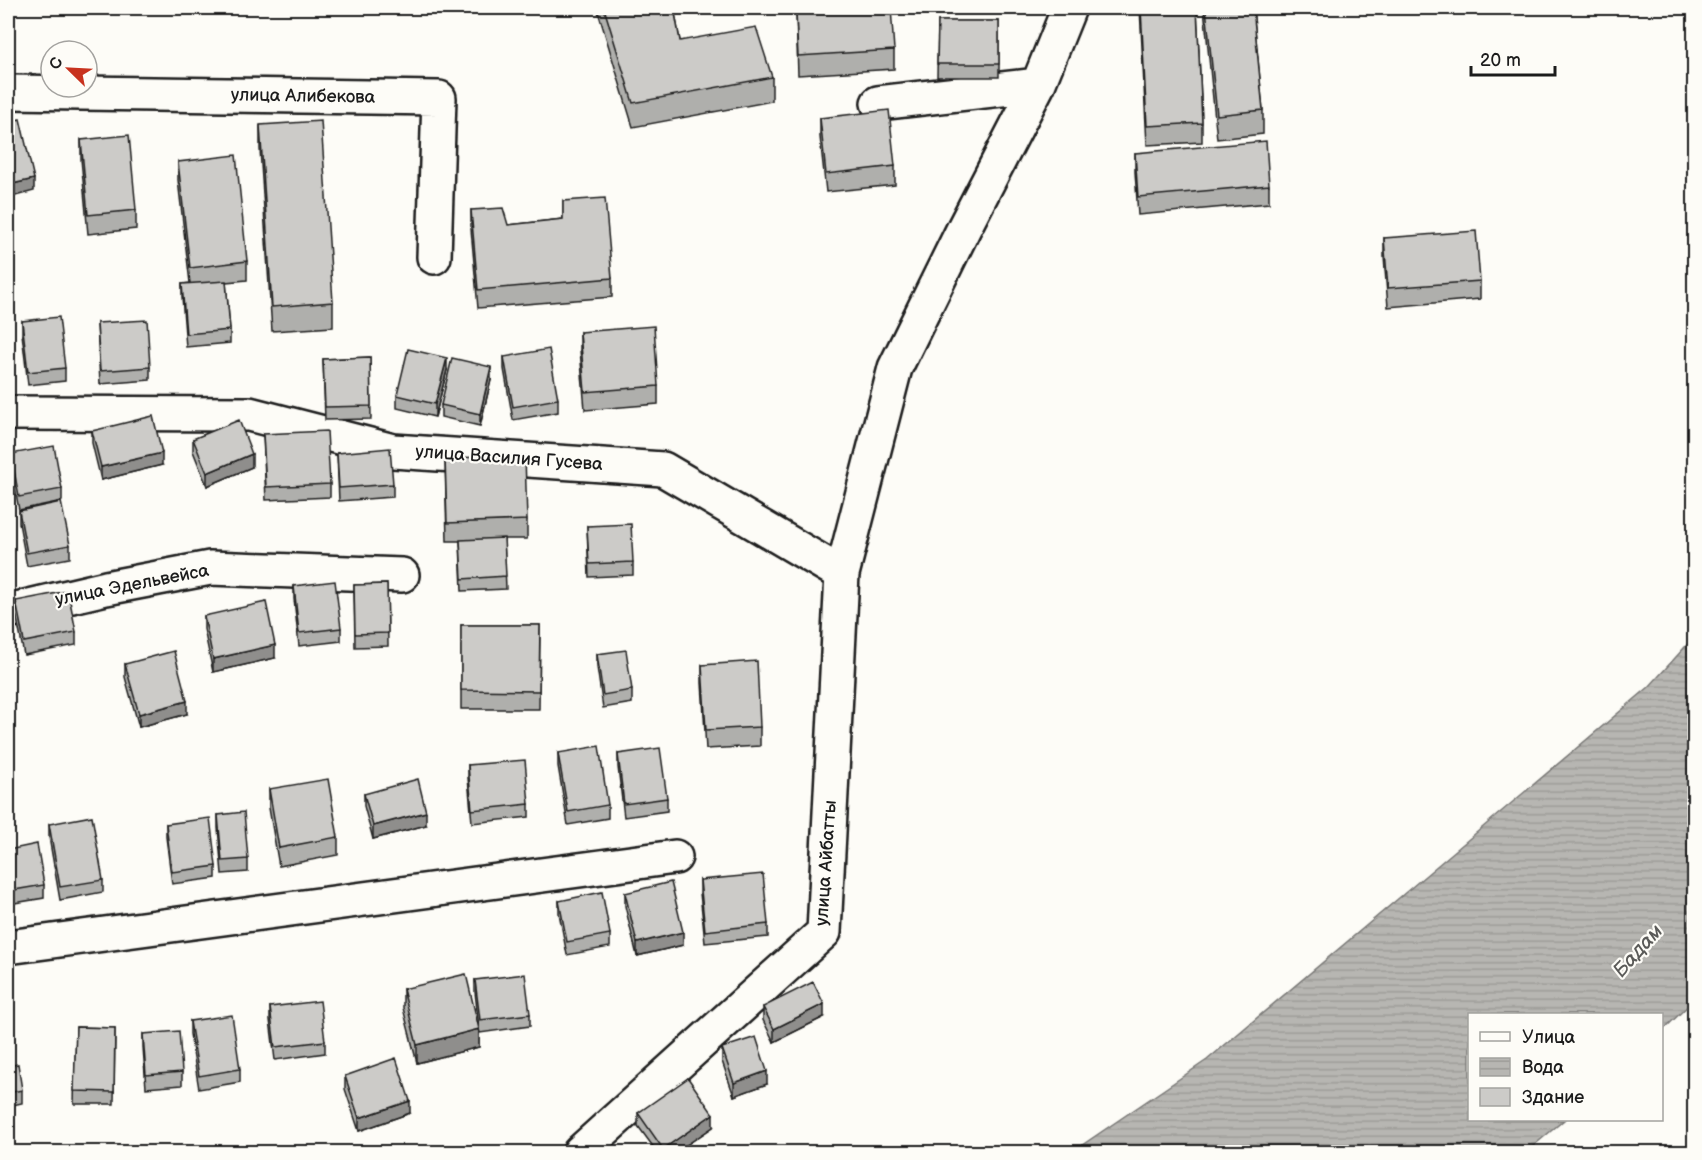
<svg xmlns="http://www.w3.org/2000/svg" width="1702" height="1160" font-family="'Balsamiq Sans',sans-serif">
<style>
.water{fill:url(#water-rules);stroke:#797876;stroke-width:1.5}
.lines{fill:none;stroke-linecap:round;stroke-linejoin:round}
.minor-casing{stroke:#1c1c1c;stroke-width:38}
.minor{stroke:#fdfcf7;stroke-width:33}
.wall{fill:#afafac;stroke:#1c1c1c;stroke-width:1.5}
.shaded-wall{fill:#8f8e8c;stroke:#1c1c1c;stroke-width:1.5}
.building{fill:#cccbc8;stroke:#1c1c1c;stroke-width:1.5}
.labels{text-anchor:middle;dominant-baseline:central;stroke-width:4.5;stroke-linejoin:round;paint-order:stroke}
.street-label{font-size:18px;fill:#1c1c1c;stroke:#fdfcf7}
.water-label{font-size:20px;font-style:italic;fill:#5a5a58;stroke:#fdfcf7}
</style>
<defs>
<pattern id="water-rules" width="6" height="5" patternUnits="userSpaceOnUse" patternTransform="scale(1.5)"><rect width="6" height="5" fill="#b7b6b2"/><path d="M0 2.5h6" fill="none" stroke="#9d9c98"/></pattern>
</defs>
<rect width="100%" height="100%" fill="#fdfcf7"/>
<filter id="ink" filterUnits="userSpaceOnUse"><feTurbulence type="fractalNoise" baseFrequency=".0167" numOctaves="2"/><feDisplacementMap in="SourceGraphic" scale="12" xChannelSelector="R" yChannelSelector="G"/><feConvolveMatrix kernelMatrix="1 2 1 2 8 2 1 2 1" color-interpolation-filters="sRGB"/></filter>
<g filter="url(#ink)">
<path class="water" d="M1694,637V1000L1662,1031V1014H1470V1120H1564L1526,1152H1072L1207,1060L1649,687Z"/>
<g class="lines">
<g class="minor-casing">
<path id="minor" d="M8,92L439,98L434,257
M878,103L1038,85
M8,413L249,414L393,451L663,469L842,574
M8,611L106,588L210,568L402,575
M8,947L675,857
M580,1152L824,932L842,574L895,368L964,228L1038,85L1069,8"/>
</g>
<use href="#minor" class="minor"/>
</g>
<path class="wall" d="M597,8H674L680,41L772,77V101L633,127Z
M1140,8H1197L1202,123V142L1147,145Z
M1204,8H1253L1263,110V134L1217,139Z
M796,13L894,50V69L798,75Z
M938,21H999V77H937Z
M820,118L895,166V185L826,192L820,137Z
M260,125L333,302V327L272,331L260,149Z
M81,140L136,210V229L88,234L81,159Z
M1135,153L1269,185V203L1138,215L1135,172Z
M178,162L247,261V280L226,282L230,330V343L186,347L182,297V284L190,283L178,180Z
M563,201L612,278V297L478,308L471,229V210L508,225L563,219Z
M1384,238L1480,281V299L1388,307L1384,257Z
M22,321L65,368V381L28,385L22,334Z
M97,323L150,367V380L100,384Z
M580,332L658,386V404L585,410L580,350Z
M370,357L371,419L325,420L323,359Z
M504,357L558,399V412L513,420L504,369Z
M447,370L435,417L397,408V395Z
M491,380L480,426L441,417V405Z
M92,431L162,465L101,480L92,443Z
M263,434L330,484V497L266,500Z
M193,439L252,467L207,486L193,451Z
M337,453L393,484V497L339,501Z
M11,454L62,489V501L19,510L11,467Z
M445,458L527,520V539H504L506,589L462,591L460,541H447Z
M19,511L70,545V558L27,566L19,523Z
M587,526L633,562V575L589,577Z
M387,584L388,646L355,647L354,585Z
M294,586L341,628V641L299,646L294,599Z
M16,601L76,632V645L24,655L16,614Z
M204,616L275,658L213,672L204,629Z
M461,625H540L539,709H461Z
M597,654L632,690V703L603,708L597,667Z
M125,664L187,714L139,727L125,677Z
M702,665L760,727V746L706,749L702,683Z
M558,753L608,805V818L568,825L558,766Z
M618,754L667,798V811L624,817L618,767Z
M468,765L529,804V817L472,823L468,778Z
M269,789L338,837V855L279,866L269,808Z
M364,794L426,825L373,839L364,806Z
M218,815L248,859V872L222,874L218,828Z
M49,824L103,880V892L60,900L49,837Z
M166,824L216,866V878L172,884L166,837Z
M8,850L44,885V898L8,904Z
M700,880L768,924V937L705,943L700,893Z
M625,893L683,945L637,956L625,906Z
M559,901L610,934V947L567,955L559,913Z
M475,980L530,1014V1026L480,1033L479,1029V1047L417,1063L403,1008V989L479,1028L475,992Z
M270,1007L325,1041V1053L275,1060L270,1020Z
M763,1007L824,1017L774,1042L763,1020Z
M190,1021L240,1069V1082L199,1089L190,1034Z
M76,1027L115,1028L114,1104H74Z
M143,1034L182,1072V1085L146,1088L143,1047Z
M722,1048L767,1084L734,1096L722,1061Z
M8,1066L22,1090V1103L8,1106Z
M345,1076L410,1113L359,1131L345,1089Z
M638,1113L713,1127L676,1152H657L638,1126Z"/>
<path class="shaded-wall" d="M34,179V191L8,198V185Z
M447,358V370L435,417V404Z
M491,367V380L480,426V414Z
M162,453V465L101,480V467Z
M252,454V467L207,486V473Z
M275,645V658L213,672V659Z
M187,701V714L139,727V714Z
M426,812V825L373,839V826Z
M683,932V945L637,956V943Z
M824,1004V1017L774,1042V1029Z
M479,1029V1047L417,1063V1045Z
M767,1071V1084L734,1096V1083Z
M410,1101V1113L359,1131V1118Z
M713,1114V1127L676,1152H663V1149Z"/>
<path class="building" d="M604,8H674L680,41L756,27L772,77L633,103Z
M883,8H891L894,50L798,56L796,13Z
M1141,8H1197L1202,123L1147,126Z
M1206,8H1253L1263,110L1217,115Z
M938,21H999V64H937Z
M889,110L895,166L826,174L820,118Z
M20,119L34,179L8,185V122Z
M321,121L333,302L272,307L260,125Z
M129,135L136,210L88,215L81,140Z
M1266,141L1269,185L1138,197L1135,153Z
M236,155L247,261L190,268L178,162Z
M605,198L612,278L478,290L471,210L503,208L508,225L563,219V201Z
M1476,231L1480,281L1388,288L1384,238Z
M226,281L230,330L186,334L182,284Z
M59,317L65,368L28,372L22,321Z
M147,320L150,367L100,371L97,323Z
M654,326L658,386L585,392L580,332Z
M408,349L447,358L435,404L397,395Z
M549,349L558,399L513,407L504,357Z
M370,357L371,406L325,407L323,359Z
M452,358L491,367L480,414L441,405Z
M153,416L162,453L101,467L92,431Z
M239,420L252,454L207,473L193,439Z
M327,431L330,484L266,487L263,434Z
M54,446L62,489L19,497L11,454Z
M390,448L393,484L339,488L337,453Z
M525,456L527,520L447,523L445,458Z
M61,502L70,545L27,553L19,511Z
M631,524L633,562L589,564L587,526Z
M504,538L506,576L462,579L460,540Z
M335,581L341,628L299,633L294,586Z
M387,584L388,633L355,634L354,585Z
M68,591L76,632L24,642L16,601Z
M266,602L275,645L213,659L204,616Z
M461,625H540L539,691L461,690Z
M626,650L632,690L603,695L597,654Z
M174,651L187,701L139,714L125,664Z
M757,661L760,727L706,730L702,665Z
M599,746L608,805L568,812L558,753Z
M660,748L667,798L624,804L618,754Z
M525,760L529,804L472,810L468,765Z
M328,779L338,837L279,848L269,789Z
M418,779L426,812L373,826L364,794Z
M244,812L248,859L222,861L218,815Z
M92,816L103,880L60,887L49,824Z
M210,818L216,866L172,872L166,824Z
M37,844L44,885L8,891V850Z
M763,874L768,924L705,931L700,880Z
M671,882L683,932L637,943L625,893Z
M602,892L610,934L567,942L559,901Z
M466,974L479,1029L417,1045L403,989Z
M525,974L530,1014L480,1020L475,980Z
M813,982L824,1004L774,1029L763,1007Z
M320,1001L325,1041L275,1047L270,1007Z
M232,1015L240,1069L199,1076L190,1021Z
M76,1027L115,1028L114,1092L74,1091Z
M179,1031L182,1072L146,1075L143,1034Z
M756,1037L767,1071L734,1083L722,1048Z
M396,1058L410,1101L359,1118L345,1076Z
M18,1064L22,1090L8,1093V1066Z
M688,1078L713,1114L663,1149L638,1113Z"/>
</g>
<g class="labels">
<g class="street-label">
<text transform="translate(303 96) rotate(1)">улица Алибекова</text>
<text transform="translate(509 458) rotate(4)">улица Василия Гусева</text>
<text transform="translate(132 585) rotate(-11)">улица Эдельвейса</text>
<text transform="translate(826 863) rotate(-86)">улица Айбатты</text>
</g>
<g class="water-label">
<text transform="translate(1638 951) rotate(-48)">Бадам</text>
</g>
</g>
<rect width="1702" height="1160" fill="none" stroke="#fdfcf7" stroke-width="30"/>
<rect x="15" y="15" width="1672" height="1130" fill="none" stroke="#1c1c1c" stroke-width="2" filter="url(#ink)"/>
<rect x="1468" y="1013" width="195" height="108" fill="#fdfcf7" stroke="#a3a29f" stroke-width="1.5"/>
<rect x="1480" y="1032" width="30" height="9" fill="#fdfcf7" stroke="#a3a29f" stroke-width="1.5"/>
<text x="1522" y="1043" font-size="18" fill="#1c1c1c">Улица</text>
<rect x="1480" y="1058" width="30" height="18" fill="url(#water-rules)" stroke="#a3a29f" stroke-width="1.5"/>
<text x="1522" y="1073" font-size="18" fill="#1c1c1c">Вода</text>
<rect x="1480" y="1088" width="30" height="18" fill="#cccbc8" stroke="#a3a29f" stroke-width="1.5"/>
<text x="1522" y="1103" font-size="18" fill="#1c1c1c">Здание</text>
<g transform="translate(69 69) rotate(294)"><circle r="28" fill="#fdfcf7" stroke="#a3a29f" stroke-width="1.5"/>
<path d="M0-4.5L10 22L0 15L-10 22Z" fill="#c8321e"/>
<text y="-9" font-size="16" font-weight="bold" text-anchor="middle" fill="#1c1c1c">С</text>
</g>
<path d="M1471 66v9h84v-9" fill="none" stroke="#1c1c1c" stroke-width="3"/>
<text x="1480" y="66" font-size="18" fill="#1c1c1c" stroke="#fdfcf7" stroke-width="4.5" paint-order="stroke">20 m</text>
</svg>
